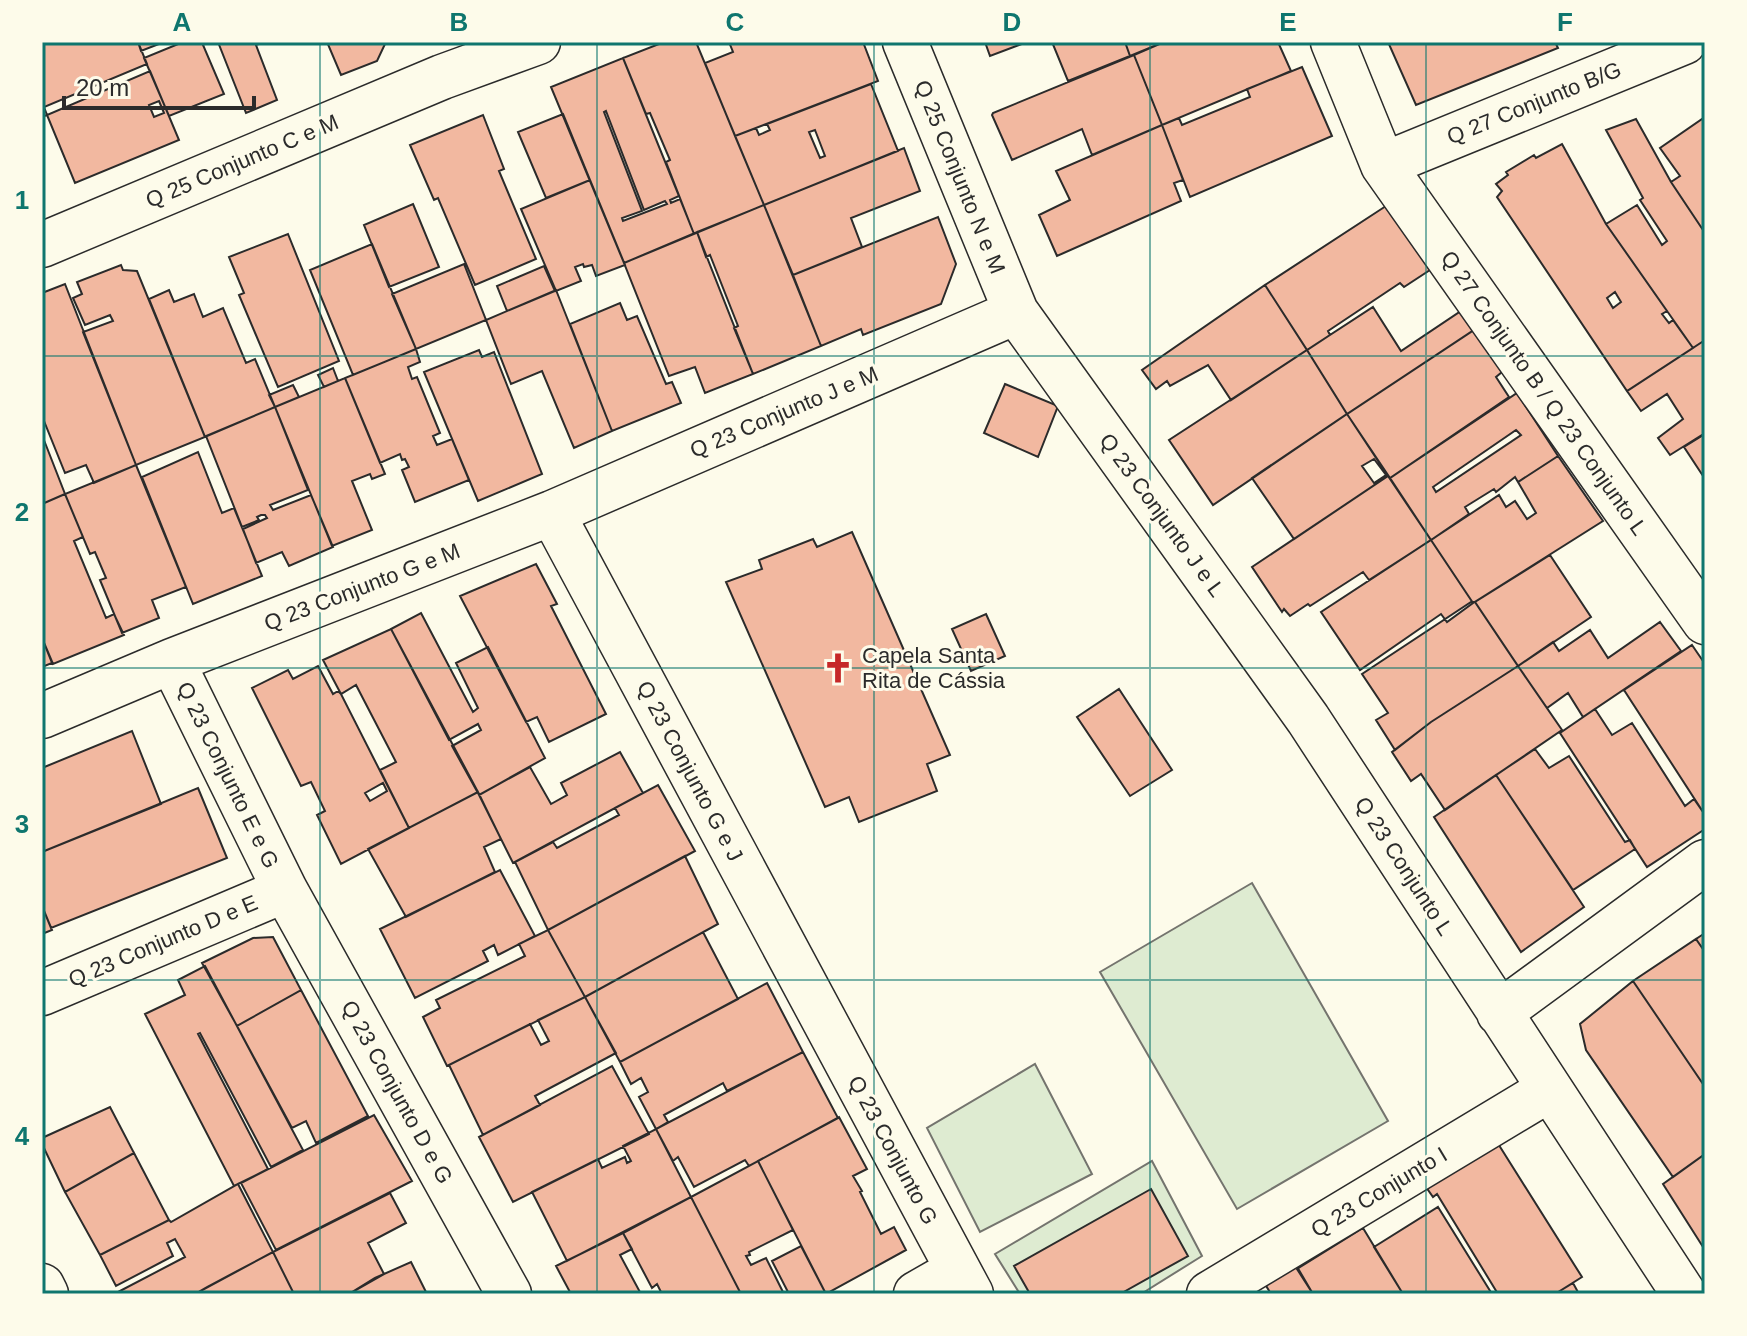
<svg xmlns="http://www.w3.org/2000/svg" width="1747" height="1336" font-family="Helvetica,sans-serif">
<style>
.green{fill:#deebd1;stroke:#74746e;stroke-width:2}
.building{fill:#f2b8a0;stroke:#2b2b2b;stroke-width:2;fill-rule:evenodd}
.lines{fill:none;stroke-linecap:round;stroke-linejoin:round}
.minor-casing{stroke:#2b2b2b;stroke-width:47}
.minor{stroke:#fdfbea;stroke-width:44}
.grid{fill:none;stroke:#0f766e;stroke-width:2;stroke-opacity:0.55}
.labels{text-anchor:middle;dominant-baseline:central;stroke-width:6;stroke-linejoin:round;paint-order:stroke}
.street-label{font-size:22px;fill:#2b2b2b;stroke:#fdfbea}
.poi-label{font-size:22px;fill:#2b2b2b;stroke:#fdfbea;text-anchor:start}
.neatline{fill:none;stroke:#0f766e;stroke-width:3}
.grid-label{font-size:26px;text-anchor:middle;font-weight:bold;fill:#0f766e}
</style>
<rect width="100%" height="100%" fill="#fdfbea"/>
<path class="green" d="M1252,883L1388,1121L1237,1209L1100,972Z
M1035,1064L1092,1174L980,1232L927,1128Z
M1152,1161L1202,1256L1141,1294H1020L995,1254Z"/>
<path class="building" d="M42,42H138L147,64L44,107L47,115L42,117Z
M138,42H164L141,51Z
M183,42H209L203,45L224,94L169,116L144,58Z
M218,42H264L256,45L277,100L246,113Z
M327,42H384L385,44L377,61L341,75Z
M664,42H696L764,205L694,234L666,162L670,160L650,113L646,114L623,58Z
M729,42H863L878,81L735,136L705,63L733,52Z
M985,42H1027L990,56Z
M1052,42H1125L1130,56L1068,81Z
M1125,42H1164L1130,56Z
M1164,42H1278L1291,71L1162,125L1134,55Z
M1388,42H1555L1558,48L1416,105Z
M1134,55L1162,125L1092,155L1082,129L1012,160L992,115L993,113Z
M623,58L679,196L670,200L671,203L680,199L694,234L624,263L551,87ZM606,111L644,210L665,201L667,204L623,221L622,218L642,211L604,112Z
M1302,67L1332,136L1190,197L1162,125L1179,118L1182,125L1250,97L1247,89Z
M150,71L179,140L75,183L47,115ZM159,101L164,113L154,117L149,105Z
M871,84L898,151L764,205L735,136L756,128L759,135L770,130L767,124ZM815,130L825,156L820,158L809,132Z
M563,114L590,180L546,198L518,132Z
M483,115L504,169L499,171L536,259L475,285L438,198L434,200L410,145Z
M1705,117V233L1671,182L1680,176L1660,148Z
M1636,119L1671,182L1705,233V340L1693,348L1606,224L1637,205L1662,245L1667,241L1640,200L1643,198L1606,130Z
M1162,125L1183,180L1174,183L1181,201L1057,256L1039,215L1070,200L1056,171Z
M1562,144L1606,224L1667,311L1662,314L1669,323L1673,320L1693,348L1627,391L1497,197L1502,191L1496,184L1508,175L1506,172L1534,155L1536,158ZM1615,292L1621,302L1613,308L1607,298Z
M904,148L920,191L851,218L862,247L793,275L764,205Z
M590,180L625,265L596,276L592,265L584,267L583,264L575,267L581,281L556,291L521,209Z
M413,204L439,267L389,287L364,225Z
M1389,204L1433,268L1404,287L1400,283L1328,331L1330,335L1307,350L1265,285Z
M764,205L821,346L753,374L734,328L738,326L710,255L706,257L697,232Z
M938,217L956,264L941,304L863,335L861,329L821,346L793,275Z
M697,232L753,374L705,393L695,367L669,376L624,263Z
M288,234L339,361L278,387L239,295L244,293L229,257Z
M372,244L416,349L353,375L310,270Z
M464,264L486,320L416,349L392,294Z
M121,265L123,270L137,271L205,437L136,465L83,332L113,321L110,315L85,325L73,298L82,294L77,282Z
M544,266L555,291L507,311L497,286Z
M65,284L136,465L94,483L86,465L65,473L42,416V293Z
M1265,285L1307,350L1231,400L1208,365L1170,386L1167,381L1156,389L1142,370Z
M169,290L174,302L194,294L203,317L223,308L246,363L255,359L275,407L205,437L149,299Z
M556,290L612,431L574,448L542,371L511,384L486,320Z
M620,303L627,320L637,316L666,384L672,382L681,403L612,431L570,324Z
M1373,307L1401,351L1461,311L1474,330L1347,414L1307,350Z
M1474,330L1502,372L1496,377L1509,397L1390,478L1347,414Z
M1705,340V433L1670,455L1658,438L1683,419L1667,394L1641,411L1627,391Z
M416,349L420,362L408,367L412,379L417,377L440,433L433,436L437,445L452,439L469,480L415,502L402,470L409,467L405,459L402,460L400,454L380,463L345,378Z
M479,350L482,357L494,352L542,474L478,501L424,372Z
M1307,350L1347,414L1213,505L1169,440Z
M333,368L338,381L324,387L318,375Z
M345,378L385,474L372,479L370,474L352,481L372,530L332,546L275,407Z
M1005,384L1058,406L1038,457L984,433Z
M293,385L299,397L275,407L269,395Z
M1517,393L1558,456L1518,482L1515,477L1496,492L1494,489L1465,507L1469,514L1431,540L1390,478ZM1516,430L1521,435L1436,492L1433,487Z
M275,407L308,490L270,505L273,510L311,495L333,547L289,566L282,552L256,563L243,529L267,518L265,515H261L257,517L259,520L242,527L206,436Z
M1347,414L1388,476L1294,539L1252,478ZM1374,459L1386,475L1374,483L1362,466Z
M1705,434V479L1684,447Z
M42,435L65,494L42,504Z
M198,452L222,513L234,508L262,576L193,604L142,477Z
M1558,456L1603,521L1473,603L1431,540L1499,495L1506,507L1515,501L1527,519L1536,513L1518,482Z
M136,465L186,587L152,600L159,618L122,633L100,580L106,578L95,552L90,554L65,494Z
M1388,476L1431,540L1369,580L1363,572L1310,606L1308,604L1290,616L1284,609L1282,612L1252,567Z
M65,494L83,537L74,541L106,618L114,614L124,635L53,664L42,638V504Z
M852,532L950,755L927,764L937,791L859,822L849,797L825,807L726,582L762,569L759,560L813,539L817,547Z
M1431,540L1473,603L1447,622L1441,614L1360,670L1321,612Z
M1550,555L1591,617L1518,666L1475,602Z
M536,564L557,604L551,606L606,714L549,742L537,717L526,722L460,596Z
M1471,602H1475L1518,666L1431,722L1395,750L1376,720L1388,713L1362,674Z
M421,613L473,712L478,708L456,663L488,647L545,758L479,795L452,746L481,730L478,724L449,740L391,629Z
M986,614L1005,656L971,671L952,629Z
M1660,622L1681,651L1583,717L1568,693L1547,708L1518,666L1553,642L1559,651L1590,630L1608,658Z
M391,629L478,792L409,828L380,770L396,762L356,685L341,694L323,660Z
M42,638L52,663L42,667Z
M1692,645L1705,664V815L1624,690Z
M318,666L333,694L338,691L341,694L409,828L341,864L317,815L325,811L311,782L301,786L252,688L288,670L293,679ZM383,783L387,791L370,801L365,793Z
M1518,666L1562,730L1445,810L1421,774L1411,781L1392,752L1431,722Z
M1119,689L1172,770L1130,796L1077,717Z
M1595,709L1612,735L1632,723L1685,806L1694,799L1705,815V829L1647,867L1560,733Z
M132,731L161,804L42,852V768Z
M1535,749L1549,768L1569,756L1625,842L1630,840L1635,849L1573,890L1496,775Z
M620,752L643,793L513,863L479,795L530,767L551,804L567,795L561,783Z
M1496,775L1584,907L1521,952L1434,817Z
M658,785L695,851L548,930L515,862L553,842L557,848L619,815L615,808Z
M198,788L227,858L51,928L42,906V852Z
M478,792L501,839L484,847L495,872L406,917L368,849Z
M685,856L718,924L585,997L548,930Z
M500,870L535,936L498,955L494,945L483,951L488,961L415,998L380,929Z
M42,906L52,930L42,934Z
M548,930L585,997L447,1066L423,1017L440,1008L436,1000L525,956L519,944Z
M703,932L738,999L620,1062L585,997Z
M1705,933V952L1696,939Z
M273,937L301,990L237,1026L202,963L253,938Z
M1696,939L1705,952V1087L1633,981Z
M205,966L303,1150L271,1167L200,1033L198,1034L268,1169L234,1186L145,1014L185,995L178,980Z
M1633,981L1705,1087V1154L1673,1177L1586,1050L1580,1024Z
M767,983L803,1052L727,1091L723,1083L664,1115L668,1122L656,1129L639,1097L648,1092L641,1078L631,1084L620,1062Z
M301,990L368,1116L316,1143L306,1121L292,1128L237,1026Z
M585,997L616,1053L535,1096L540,1105L483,1135L449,1065L530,1024L541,1045L549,1041L538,1020Z
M803,1052L838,1118L749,1166L745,1160L694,1187L678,1157L673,1161L656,1129Z
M612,1066L649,1134L513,1202L479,1137Z
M110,1107L134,1153L65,1192L42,1144V1138Z
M374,1115L412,1181L276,1250L241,1183Z
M839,1117L867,1169L853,1176L862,1191L860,1192L881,1234L894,1227L906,1250L826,1294L758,1161Z
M656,1129L691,1197L567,1261L532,1192L598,1159L602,1168L625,1157L627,1163L631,1161L623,1146Z
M1497,1142L1582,1277L1555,1294H1498L1437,1194L1433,1197L1426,1187Z
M134,1153L169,1220L100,1255L65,1192Z
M1705,1154V1245L1703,1247L1663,1184Z
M758,1161L793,1230L749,1252L750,1255L746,1256L751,1265L766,1258L784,1294H741L691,1197Z
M238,1184L273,1252L195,1294H119L118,1292L185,1257L175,1239L167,1243L173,1256L116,1286L100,1255L169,1220L171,1222Z
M1151,1189L1188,1256L1120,1294H1030L1014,1266Z
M390,1193L406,1223L368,1243L384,1274L349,1294H294L273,1252Z
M691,1197L741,1294H662L657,1284L652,1288L623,1233Z
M1438,1207L1492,1294H1403L1374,1247Z
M1363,1228L1403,1294H1313L1297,1269Z
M623,1233L632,1249L620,1255L641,1294H571L556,1266Z
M801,1246L826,1294H789L772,1261Z
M273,1252L294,1294H195L207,1287Z
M411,1262L427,1294H349L375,1278Z
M1296,1265L1313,1294H1271L1265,1284Z
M1573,1283L1579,1294H1555Z"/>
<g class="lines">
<g class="minor-casing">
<path id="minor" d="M905,42L1016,312L1308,719L1684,1294
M1333,42L1383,165L1705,622
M1383,165L1684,42
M42,245L442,77L538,42
M552,513L971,1294
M172,661L285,890L509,1294
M42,716L172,661L552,513L1016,312
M42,993L285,890
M1499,1013L1705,862
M42,1286L46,1294
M916,1294L958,1270
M1209,1294L1550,1089"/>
</g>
<use href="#minor" class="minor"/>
</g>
<path class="grid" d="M320,42V1294M597,42V1294M874,42V1294M1150,42V1294M1426,42V1294M42,356H1705M42,668H1705M42,980H1705"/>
<defs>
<g id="church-bare" transform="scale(2.4)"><path d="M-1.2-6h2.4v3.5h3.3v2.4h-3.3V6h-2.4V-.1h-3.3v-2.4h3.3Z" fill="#c62828" stroke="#fdfbea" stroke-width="2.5" paint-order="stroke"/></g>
</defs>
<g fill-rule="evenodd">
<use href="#church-bare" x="838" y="668"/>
</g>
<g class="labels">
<g class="street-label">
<text transform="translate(1534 103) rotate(-22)">Q 27 Conjunto B/G</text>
<text transform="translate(242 161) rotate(-23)">Q 25 Conjunto C e M</text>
<text transform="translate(960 177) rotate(68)">Q 25 Conjunto N e M</text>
<text transform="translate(1544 393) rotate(55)">Q 27 Conjunto B / Q 23 Conjunto L</text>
<text transform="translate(784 412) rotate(-23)">Q 23 Conjunto J e M</text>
<text transform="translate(1162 515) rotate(54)">Q 23 Conjunto J e L</text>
<text transform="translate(362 587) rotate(-21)">Q 23 Conjunto G e M</text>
<text transform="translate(690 771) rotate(62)">Q 23 Conjunto G e J</text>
<text transform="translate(228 775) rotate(64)">Q 23 Conjunto E e G</text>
<text transform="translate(1404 866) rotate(57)">Q 23 Conjunto L</text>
<text transform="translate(163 941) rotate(-23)">Q 23 Conjunto D e E</text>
<text transform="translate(397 1092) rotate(61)">Q 23 Conjunto D e G</text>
<text transform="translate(893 1150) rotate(62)">Q 23 Conjunto G</text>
<text transform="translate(1379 1192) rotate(-31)">Q 23 Conjunto I</text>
</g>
<g class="poi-label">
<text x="862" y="655">Capela Santa<tspan x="862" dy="25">Rita de Cássia</tspan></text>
</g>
</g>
<rect width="1747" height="1336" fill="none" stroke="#fdfbea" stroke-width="88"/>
<path d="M64 96v12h190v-12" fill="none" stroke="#2b2b2b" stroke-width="4"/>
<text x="76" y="96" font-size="24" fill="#2b2b2b" stroke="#fdfbea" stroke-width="6" paint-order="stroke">20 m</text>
<rect x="44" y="44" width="1659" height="1248" class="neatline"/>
<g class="grid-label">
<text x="182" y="31">A</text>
<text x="459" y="31">B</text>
<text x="735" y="31">C</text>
<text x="1012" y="31">D</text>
<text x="1288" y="31">E</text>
<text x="1565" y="31">F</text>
<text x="22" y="209">1</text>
<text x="22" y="521">2</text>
<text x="22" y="833">3</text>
<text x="22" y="1145">4</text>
</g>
</svg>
